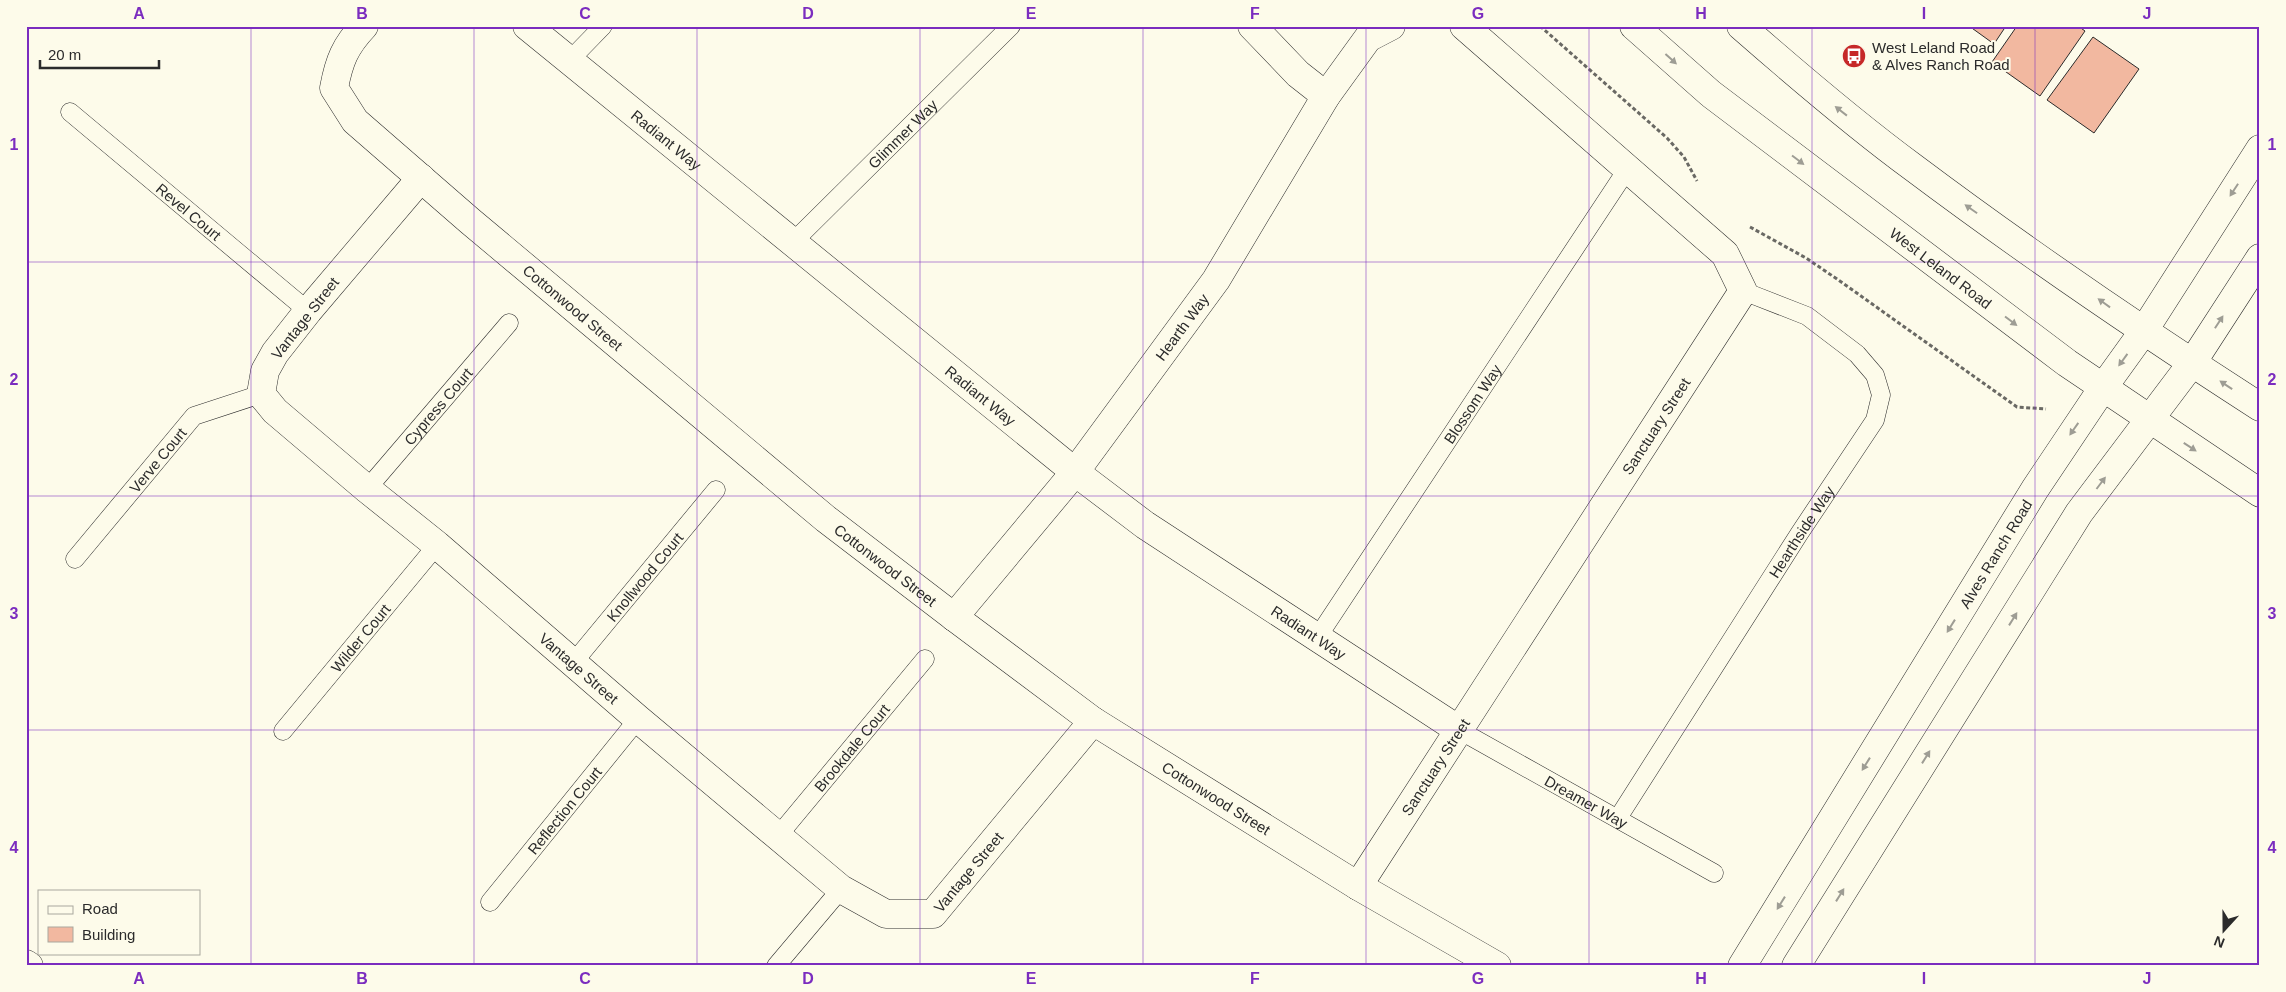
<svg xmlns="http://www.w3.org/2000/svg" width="2286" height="992" font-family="Arial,sans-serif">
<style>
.building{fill:#f2b8a0;stroke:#2b2b2b}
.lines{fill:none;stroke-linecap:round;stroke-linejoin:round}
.lane-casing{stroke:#2b2b2b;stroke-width:19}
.street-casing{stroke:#2b2b2b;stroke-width:29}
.secondary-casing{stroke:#2b2b2b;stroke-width:29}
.highway-casing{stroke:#2b2b2b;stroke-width:29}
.path{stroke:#6a6964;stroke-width:3;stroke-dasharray:4 2.5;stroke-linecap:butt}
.lane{stroke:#fdfbea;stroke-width:18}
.street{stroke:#fdfbea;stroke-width:28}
.secondary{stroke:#fdfbea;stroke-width:28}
.highway{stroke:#fdfbea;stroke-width:28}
.oneway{fill:#9e9d94}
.grid{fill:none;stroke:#7b2cbf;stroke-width:1;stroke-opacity:0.55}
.labels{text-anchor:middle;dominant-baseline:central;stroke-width:4;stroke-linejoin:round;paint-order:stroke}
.poi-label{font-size:15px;fill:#2b2b2b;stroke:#fdfbea;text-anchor:start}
.street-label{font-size:15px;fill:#2b2b2b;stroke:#fdfbea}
.neatline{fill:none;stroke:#7b2cbf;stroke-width:2}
.grid-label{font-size:16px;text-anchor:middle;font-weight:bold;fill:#7b2cbf}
</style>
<rect width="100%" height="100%" fill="#fdfbea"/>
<path class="building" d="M1969,26H2006L1994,44Z
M2017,26H2078L2085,31L2040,96L1992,62Z
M2093,37L2139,69L2094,133L2047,100Z"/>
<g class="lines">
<g class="lane-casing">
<g id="lane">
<path d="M569,61L603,26"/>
<path id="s1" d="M70,112L308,311"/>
<path id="s2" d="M793,242L1011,26"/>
<path id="s3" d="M367,489L509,323"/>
<path id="s4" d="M75,559L194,416L261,394"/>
<path id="s5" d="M1317,638L1628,168"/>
<path id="s6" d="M573,663L716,490"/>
<path id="s7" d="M1459,730L1714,873"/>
<path id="s8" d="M283,731L437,545"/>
<path id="s9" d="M1618,818L1799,534L1875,420L1881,395L1875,375L1857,354L1807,316L1743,291"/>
<path id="s10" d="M778,836L925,659"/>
<path id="s11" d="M490,902L638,719"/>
<path d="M776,966L841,889"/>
</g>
</g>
<g class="street-casing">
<g id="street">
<path id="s12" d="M364,26C345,46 339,61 334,88L355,121L470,221L826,519L954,617L1093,721L1358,886L1497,966"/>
<path id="s13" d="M527,26L1075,472L1145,525L1459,730"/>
<path d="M1252,26L1298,74L1326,96"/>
<path id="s14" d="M421,178L308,311L275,353L265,371L261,394L275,411L367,489L437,545L638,719L841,889L886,914H933L1093,721"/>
<path id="s15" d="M954,617L1075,472L1216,280L1326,96L1368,38L1391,26"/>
<path id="s16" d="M1358,886L1743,291L1725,254L1464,26"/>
<path id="s17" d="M1742,966L2035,489L2102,389"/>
<path d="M1796,966L2079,513L2149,420"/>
</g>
</g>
<g class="secondary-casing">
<g id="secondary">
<path id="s18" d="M1634,26L1711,94L2067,363L2260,493"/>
<path d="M1741,26C1797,75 1854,124 1914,168C2026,252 2142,331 2260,407"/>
<path d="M2102,389L2143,332L2260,149"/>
<path d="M2149,420L2192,363L2260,258"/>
</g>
</g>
<g class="highway-casing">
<path id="highway" d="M26,964L29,966"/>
</g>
<path class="path" d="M1540,26L1667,138L1684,157L1697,181
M1750,227L1806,258L1837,279L2017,407L2046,409"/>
<use href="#lane" class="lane"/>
<use href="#street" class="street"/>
<use href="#secondary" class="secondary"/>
<use href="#highway" class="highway"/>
</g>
<defs><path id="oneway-solid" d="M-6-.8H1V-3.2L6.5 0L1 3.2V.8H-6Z" transform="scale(1.25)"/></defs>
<g class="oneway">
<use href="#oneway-solid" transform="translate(1671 59) rotate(42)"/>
<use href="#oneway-solid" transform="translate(1841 111) rotate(-142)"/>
<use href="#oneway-solid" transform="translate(1798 160) rotate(37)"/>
<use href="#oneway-solid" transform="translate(2234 190) rotate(123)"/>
<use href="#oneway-solid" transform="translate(1971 209) rotate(-145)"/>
<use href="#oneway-solid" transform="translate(2104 303) rotate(-144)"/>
<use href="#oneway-solid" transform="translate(2011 321) rotate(37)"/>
<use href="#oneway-solid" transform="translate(2219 322) rotate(-57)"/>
<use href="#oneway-solid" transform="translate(2123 360) rotate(126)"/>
<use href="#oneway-solid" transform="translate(2226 385) rotate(-146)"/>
<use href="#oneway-solid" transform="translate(2074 429) rotate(125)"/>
<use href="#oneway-solid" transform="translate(2190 447) rotate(33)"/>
<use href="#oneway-solid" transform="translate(2101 483) rotate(-53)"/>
<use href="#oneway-solid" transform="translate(2013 619) rotate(-58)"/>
<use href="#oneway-solid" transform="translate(1951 626) rotate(122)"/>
<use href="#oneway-solid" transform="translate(1926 757) rotate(-58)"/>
<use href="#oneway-solid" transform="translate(1866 764) rotate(122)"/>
<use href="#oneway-solid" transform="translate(1840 895) rotate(-58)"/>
<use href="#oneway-solid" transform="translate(1781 903) rotate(122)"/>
</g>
<path class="grid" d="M251,26V966M474,26V966M697,26V966M920,26V966M1143,26V966M1366,26V966M1589,26V966M1812,26V966M2035,26V966M26,262H2260M26,496H2260M26,730H2260"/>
<defs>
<g id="bus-disc" transform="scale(1.25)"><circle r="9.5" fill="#c62828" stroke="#fdfbea"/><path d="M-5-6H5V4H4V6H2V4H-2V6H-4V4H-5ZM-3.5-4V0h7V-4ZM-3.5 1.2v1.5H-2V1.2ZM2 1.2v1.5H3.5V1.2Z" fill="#fff"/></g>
</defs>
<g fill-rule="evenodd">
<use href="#bus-disc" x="1854" y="56"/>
</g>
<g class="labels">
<g class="poi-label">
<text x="1872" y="47">West Leland Road<tspan x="1872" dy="17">&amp; Alves Ranch Road</tspan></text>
</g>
<g class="street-label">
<text stroke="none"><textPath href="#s2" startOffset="154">Glimmer Way</textPath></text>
<text stroke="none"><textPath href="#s13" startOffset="180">Radiant Way</textPath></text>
<text stroke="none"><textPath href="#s1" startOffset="155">Revel Court</textPath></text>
<text stroke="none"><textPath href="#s18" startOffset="391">West Leland Road</textPath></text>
<text stroke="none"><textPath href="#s12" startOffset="396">Cottonwood Street</textPath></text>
<text transform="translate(305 318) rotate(-52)">Vantage Street</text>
<text stroke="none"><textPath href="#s15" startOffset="369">Hearth Way</textPath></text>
<text stroke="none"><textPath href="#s13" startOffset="585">Radiant Way</textPath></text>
<text stroke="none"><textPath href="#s5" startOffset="281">Blossom Way</textPath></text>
<text stroke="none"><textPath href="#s3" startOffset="109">Cypress Court</textPath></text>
<text stroke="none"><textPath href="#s16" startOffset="548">Sanctuary Street</textPath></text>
<text stroke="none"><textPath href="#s4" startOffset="129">Verve Court</textPath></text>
<text stroke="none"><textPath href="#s9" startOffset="340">Hearthside Way</textPath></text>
<text stroke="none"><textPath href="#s17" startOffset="484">Alves Ranch Road</textPath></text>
<text stroke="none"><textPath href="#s12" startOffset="801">Cottonwood Street</textPath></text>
<text stroke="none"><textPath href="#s6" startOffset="112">Knollwood Court</textPath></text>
<text stroke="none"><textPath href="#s13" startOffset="990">Radiant Way</textPath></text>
<text stroke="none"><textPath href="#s8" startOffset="121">Wilder Court</textPath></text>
<text stroke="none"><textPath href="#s14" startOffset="692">Vantage Street</textPath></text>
<text stroke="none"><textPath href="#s10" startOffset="115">Brookdale Court</textPath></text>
<text stroke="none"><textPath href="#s16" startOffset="142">Sanctuary Street</textPath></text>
<text stroke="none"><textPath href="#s12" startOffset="1206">Cottonwood Street</textPath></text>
<text stroke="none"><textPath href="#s7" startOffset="146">Dreamer Way</textPath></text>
<text stroke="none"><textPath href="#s11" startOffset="118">Reflection Court</textPath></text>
<text stroke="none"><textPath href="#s14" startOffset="1188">Vantage Street</textPath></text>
</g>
</g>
<rect width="2286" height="992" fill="none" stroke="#fdfbea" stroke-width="55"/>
<rect x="38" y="890" width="162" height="65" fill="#fdfbea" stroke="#a9a89e"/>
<rect x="48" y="906" width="25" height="8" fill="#fdfbea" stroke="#a9a89e"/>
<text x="82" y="914" font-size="15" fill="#2b2b2b">Road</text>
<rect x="48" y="927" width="25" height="15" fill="#f2b8a0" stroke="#a9a89e"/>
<text x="82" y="940" font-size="15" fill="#2b2b2b">Building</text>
<g transform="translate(2224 930) rotate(201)" stroke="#fdfbea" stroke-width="4" paint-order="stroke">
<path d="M0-4L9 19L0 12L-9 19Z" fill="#2b2b2b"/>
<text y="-8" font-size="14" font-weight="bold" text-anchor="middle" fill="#2b2b2b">N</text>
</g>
<path d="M40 60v8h119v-8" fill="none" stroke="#2b2b2b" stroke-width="2.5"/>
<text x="48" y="60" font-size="15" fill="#2b2b2b" stroke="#fdfbea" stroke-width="4" paint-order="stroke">20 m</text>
<rect x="28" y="28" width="2230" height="936" class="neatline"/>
<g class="grid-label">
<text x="139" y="19">A</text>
<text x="362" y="19">B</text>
<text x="585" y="19">C</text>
<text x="808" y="19">D</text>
<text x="1031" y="19">E</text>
<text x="1255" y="19">F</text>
<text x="1478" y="19">G</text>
<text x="1701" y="19">H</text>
<text x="1924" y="19">I</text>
<text x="2147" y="19">J</text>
<text x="14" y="150">1</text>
<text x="2272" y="150">1</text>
<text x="14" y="385">2</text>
<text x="2272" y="385">2</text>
<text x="14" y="619">3</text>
<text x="2272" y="619">3</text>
<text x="14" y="853">4</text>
<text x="2272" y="853">4</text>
<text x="139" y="984">A</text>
<text x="362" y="984">B</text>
<text x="585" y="984">C</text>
<text x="808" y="984">D</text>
<text x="1031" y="984">E</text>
<text x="1255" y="984">F</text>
<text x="1478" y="984">G</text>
<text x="1701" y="984">H</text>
<text x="1924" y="984">I</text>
<text x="2147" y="984">J</text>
</g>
</svg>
